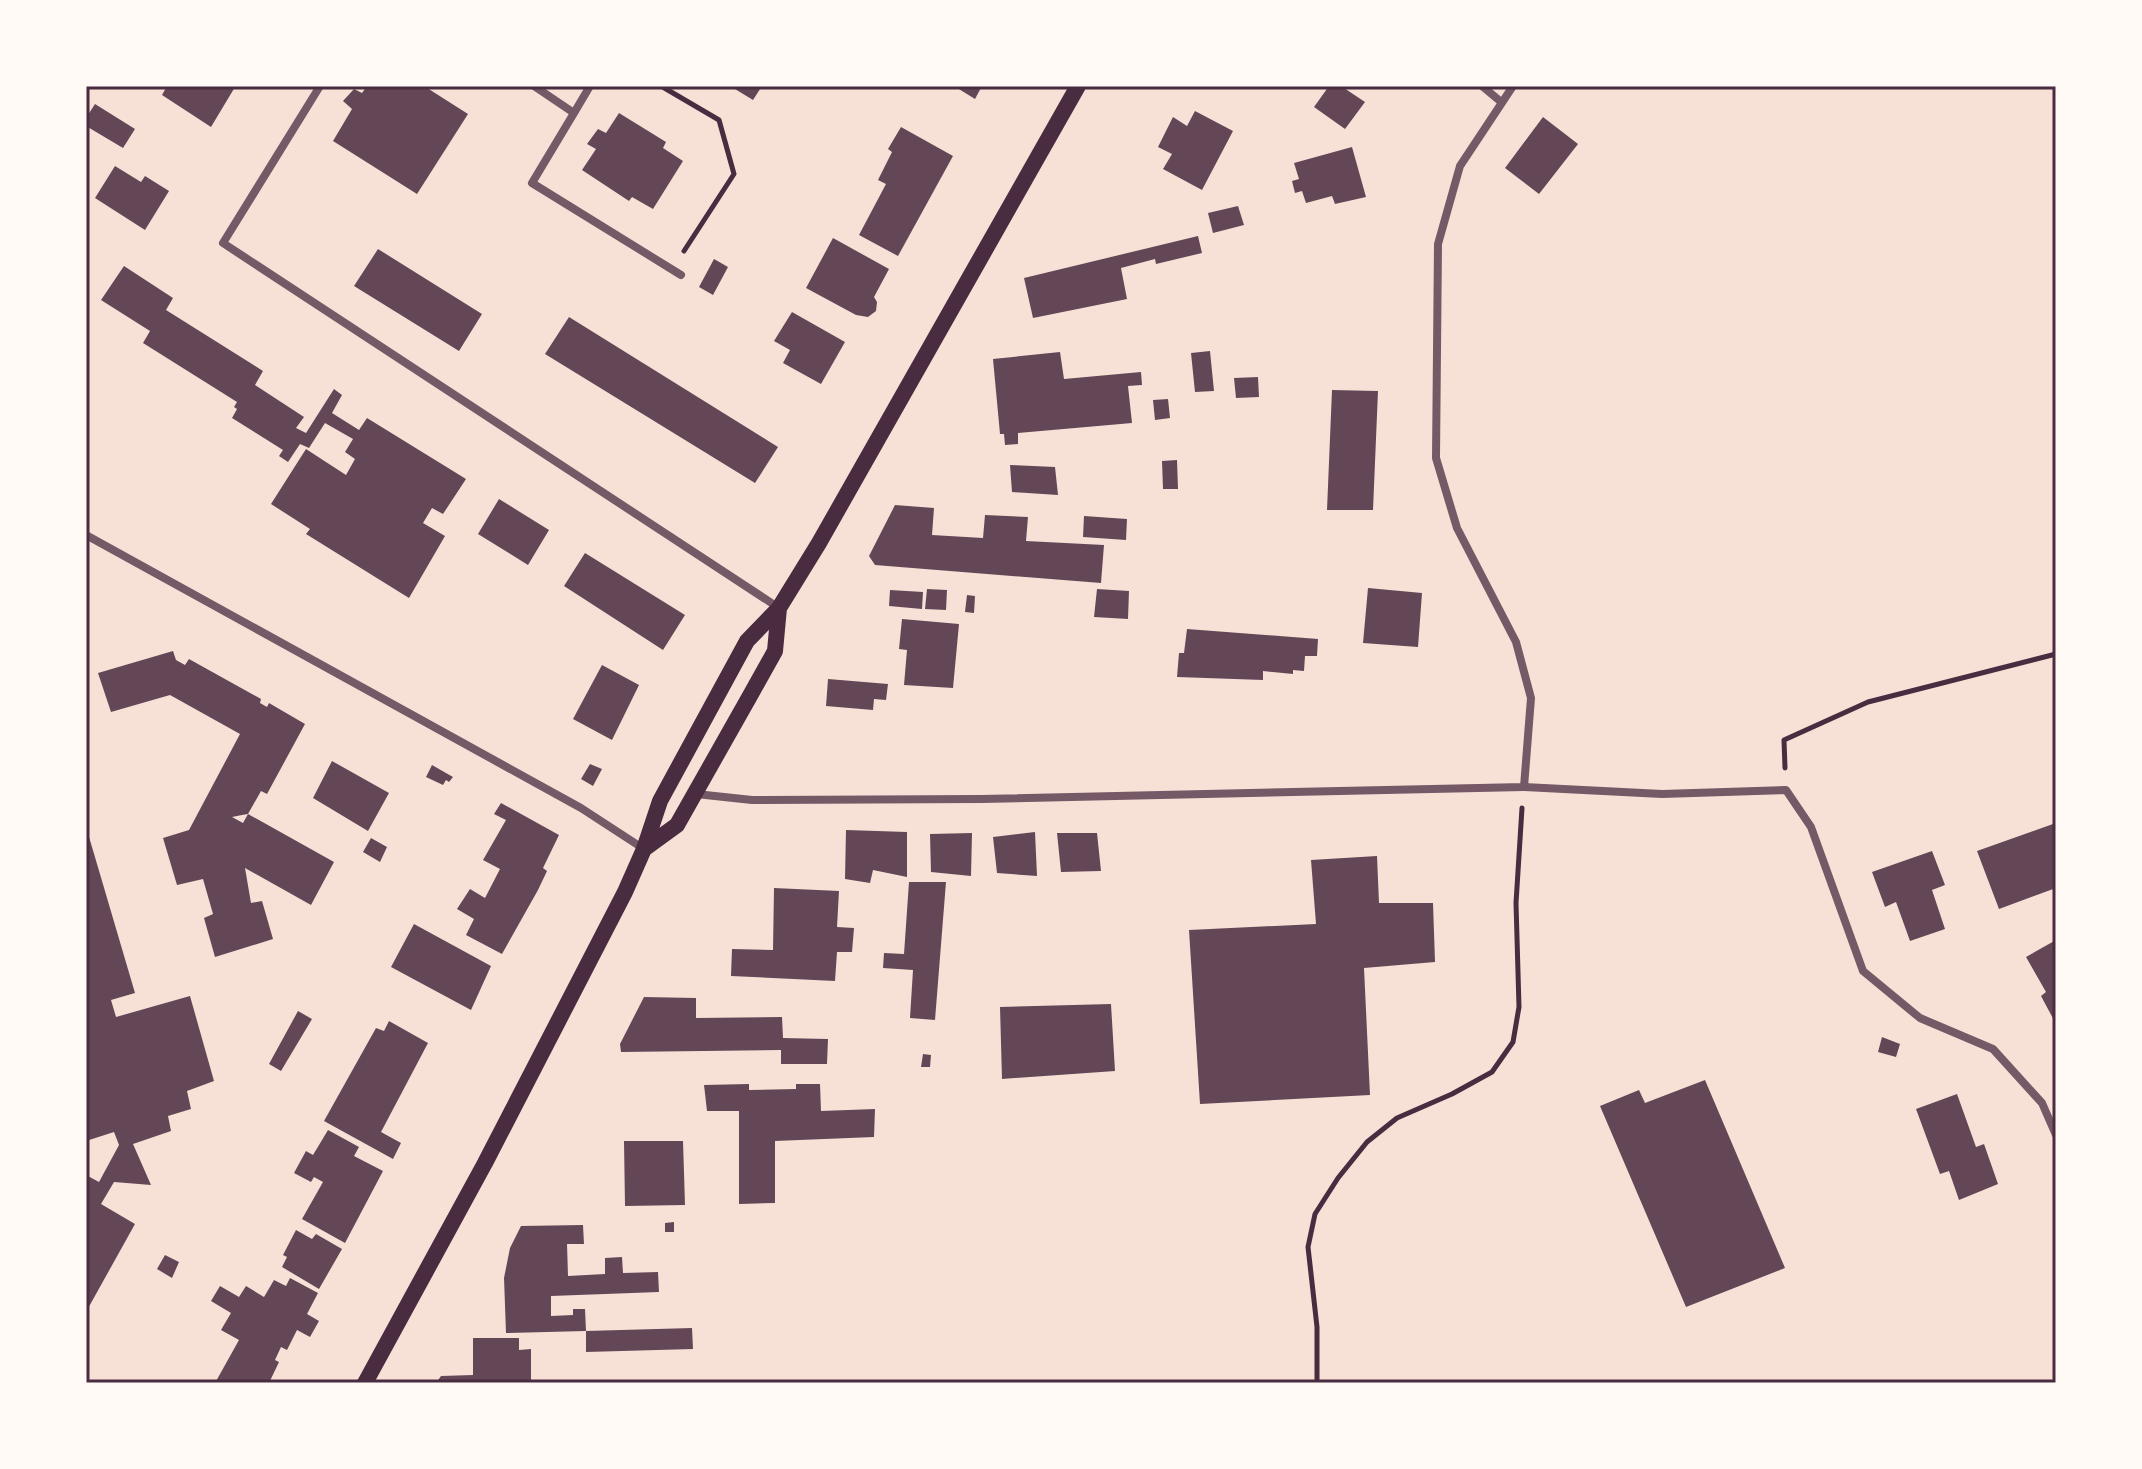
<svg xmlns="http://www.w3.org/2000/svg" width="2142" height="1469" font-family="'DM Sans',sans-serif">
<style>
.building{fill:#644757;fill-rule:evenodd}
.lines{fill:none;stroke-linecap:round;stroke-linejoin:round}
.path{stroke:#4a2c40;stroke-width:5}
.minor{stroke:#755966;stroke-width:8}
.secondary{stroke:#4a2c40;stroke-width:16}
.neatline{fill:none;stroke:#4a2c40;stroke-width:3}
</style>
<rect width="100%" height="100%" fill="#f7e1d7"/>
<path class="building" d="M167,86H233L235,87L211,127L162,95Z
M367,86H424L468,114L417,194L333,141L352,109L343,101L354,89L362,93Z
M730,86H762L753,100Z
M954,86H982L975,99Z
M1329,86H1341L1365,102L1345,129L1314,107Z
M95,104L135,129L123,148L86,126V118Z
M1195,111L1233,131L1202,190L1163,169L1172,154L1158,147L1173,117L1187,126Z
M619,113L666,142L663,148L683,161L653,209L632,197L629,201L582,170L596,149L587,144L598,129L606,133Z
M1543,117L1578,144L1539,194L1505,168Z
M901,127L953,156L898,256L859,235L886,184L878,180L892,152L888,149Z
M1352,147L1366,197L1335,204L1332,196L1306,203L1302,191L1295,193L1292,181L1299,179L1294,163Z
M115,166L141,182L145,176L169,191L145,230L95,198Z
M1238,206L1244,225L1213,233L1208,213Z
M1198,236L1202,253L1156,264L1155,259L1121,268L1127,299L1033,318L1024,278Z
M833,238L889,269L874,297L877,302L876,311L868,317L856,315L806,288Z
M378,249L482,314L459,351L354,286Z
M714,259L728,267L713,295L699,287Z
M124,266L173,298L166,310L263,371L255,385L304,417L296,428L306,433L334,389L342,395L332,413L359,430L367,418L466,479L443,514L432,508L423,523L445,536L409,598L306,534L310,529L271,504L306,449L346,475L355,459L345,452L353,439L325,423L309,448L300,444L288,462L279,456L283,450L232,418L237,409L234,407L237,402L143,343L150,331L101,300Z
M792,312L845,342L821,384L783,363L790,350L774,341Z
M569,317L778,447L755,483L545,354Z
M1210,351L1214,391L1195,392L1191,353Z
M1060,352L1064,379L1141,372L1142,385L1128,386L1132,423L1018,433V444L1005,445L1004,434H1000L993,359Z
M1258,377L1259,397L1236,398L1234,378Z
M1332,390L1378,391L1373,510H1327Z
M1168,399L1170,418L1155,420L1153,400Z
M1177,460L1178,489H1163L1162,461Z
M1010,465L1055,467L1058,495L1012,492Z
M499,499L549,530L528,565L478,534Z
M895,505L934,508L932,535L983,538L985,515L1028,517L1026,541L1104,545L1101,583L875,565L869,556Z
M1084,516L1127,519L1126,540L1083,537Z
M585,553L685,615L663,650L564,586Z
M1368,588L1422,593L1418,647L1363,643Z
M927,589L947,590L946,610L925,609Z
M1097,589L1129,591L1128,619L1094,617Z
M890,590L923,592L922,609L889,606Z
M967,595L975,596L974,613L965,612Z
M902,619L959,624L953,688L904,685L907,650L899,649Z
M1187,629L1318,639L1317,656H1305L1304,671L1293,670V674L1263,671V680L1177,677L1179,653H1184Z
M173,651L176,660L185,665L189,659L261,699L260,703L267,707L269,703L305,724L267,794L261,791L248,814L334,862L311,905L245,868L251,903L262,901L273,939L215,957L204,918L213,914L203,879L177,885L163,838L189,830L240,734L170,695L111,712L98,673ZM248,814L243,823L232,817L242,815Z
M602,665L639,685L612,740L573,719Z
M828,679L888,684L886,700L874,699L873,710L826,706Z
M332,761L389,793L368,831L313,798Z
M590,764L602,769L593,786L581,779Z
M432,765L453,777L449,782L446,780L443,785L426,777Z
M501,803L559,835L543,868L547,871L538,890L502,954L466,935L474,919L457,909L470,889L485,898L500,869L483,860L506,820L494,814Z
M2053,824L2056,832V888L1999,909L1977,851Z
M87,830L135,993L111,1000L116,1017L190,996L214,1081L187,1091L191,1109L168,1116L171,1131L133,1144L151,1185L114,1182L101,1204L135,1224L86,1312V1175L99,1182L119,1145L114,1132L86,1141Z
M846,830L907,832V877L873,870L870,883L845,879Z
M1035,832L1037,876L997,873L993,837Z
M972,833L971,876L931,872L930,834Z
M1057,833H1097L1101,871L1061,872Z
M371,838L387,847L380,862L363,852Z
M1932,851L1945,885L1932,890L1945,929L1910,941L1896,902L1885,907L1872,872Z
M1377,856L1379,903H1433L1435,962L1364,968L1370,1095L1200,1104L1189,930L1316,924L1311,860Z
M909,882H946L935,1020L910,1018L913,970L883,968L884,953L904,954Z
M774,888L839,891L837,927L854,928L852,952H837L835,981L731,976L732,949L773,950Z
M414,924L491,966L471,1010L391,967Z
M2056,940V1024L2041,996L2046,992L2026,957Z
M644,997L696,998V1018L782,1017L783,1038L828,1039L827,1064H781V1050L621,1052L620,1044Z
M1111,1004L1115,1071L1002,1079L1000,1007Z
M298,1011L312,1019L281,1071L269,1064Z
M389,1021L428,1043L381,1132L401,1143L393,1159L324,1121L376,1028L384,1031Z
M1882,1037L1900,1044L1896,1057L1878,1052Z
M923,1054L931,1055L930,1067H921Z
M1705,1080L1785,1268L1686,1307L1600,1106L1639,1090L1645,1103Z
M749,1084V1090L796,1089V1084H820L821,1111L875,1109L874,1137L775,1141V1203L739,1204V1111H707L704,1085Z
M1957,1094L1976,1147L1984,1144L1998,1184L1959,1200L1949,1171L1940,1174L1916,1109Z
M328,1130L359,1147L354,1156L383,1171L345,1243L302,1219L323,1182L314,1177L311,1182L294,1173L306,1151L313,1155Z
M624,1141H683L685,1205L625,1206Z
M674,1222V1232H665V1223Z
M583,1225L584,1244H567L568,1276L605,1274V1258L622,1257L623,1273L658,1272L659,1292L551,1296V1316L573,1315V1309H585L586,1331L506,1333L504,1278L510,1248L521,1226Z
M296,1230L312,1239L316,1234L342,1249L319,1289L282,1267L287,1257L283,1255Z
M165,1255L179,1262L172,1278L157,1269Z
M290,1278L318,1293L307,1314L319,1321L310,1337L297,1330L287,1350L281,1347L275,1360L279,1362L269,1383H215L239,1340L221,1330L231,1313L211,1301L220,1286L239,1297L246,1286L264,1297L274,1280L286,1286Z
M692,1328L693,1349L586,1352V1331Z
M473,1338H519V1350L531,1349V1383H436L441,1376L473,1375Z
M542,1380H566V1383H542Z"/>
<g class="lines">
<path class="path" d="M661,86L719,120L734,174L684,251
M1785,768L1784,740L1868,702L2056,654
M1317,1383V1327L1308,1247L1315,1214L1338,1178L1367,1142L1397,1118L1452,1094L1492,1072L1513,1042L1519,1007L1516,903L1522,808"/>
<path class="minor" d="M320,86L223,243L779,608
M534,86L574,113L590,86
M1482,86L1500,101
M1513,86L1460,166L1438,244L1436,458L1457,528L1516,642L1531,698L1524,787
M574,113L532,183L681,275
M86,535L581,808L644,849
M696,794L752,800L981,799L1524,787L1662,794L1786,790L1811,827L1863,971L1920,1018L1993,1049L2042,1103L2056,1135"/>
<path class="secondary" d="M644,849L677,825L751,694L775,651L779,608
M365,1383L485,1163L625,892L644,849L660,801L747,641L779,608L819,543L1078,86"/>
</g>
<rect width="2142" height="1469" fill="none" stroke="#fffaf5" stroke-width="176"/>
<rect x="88" y="88" width="1966" height="1293" class="neatline"/>
</svg>
